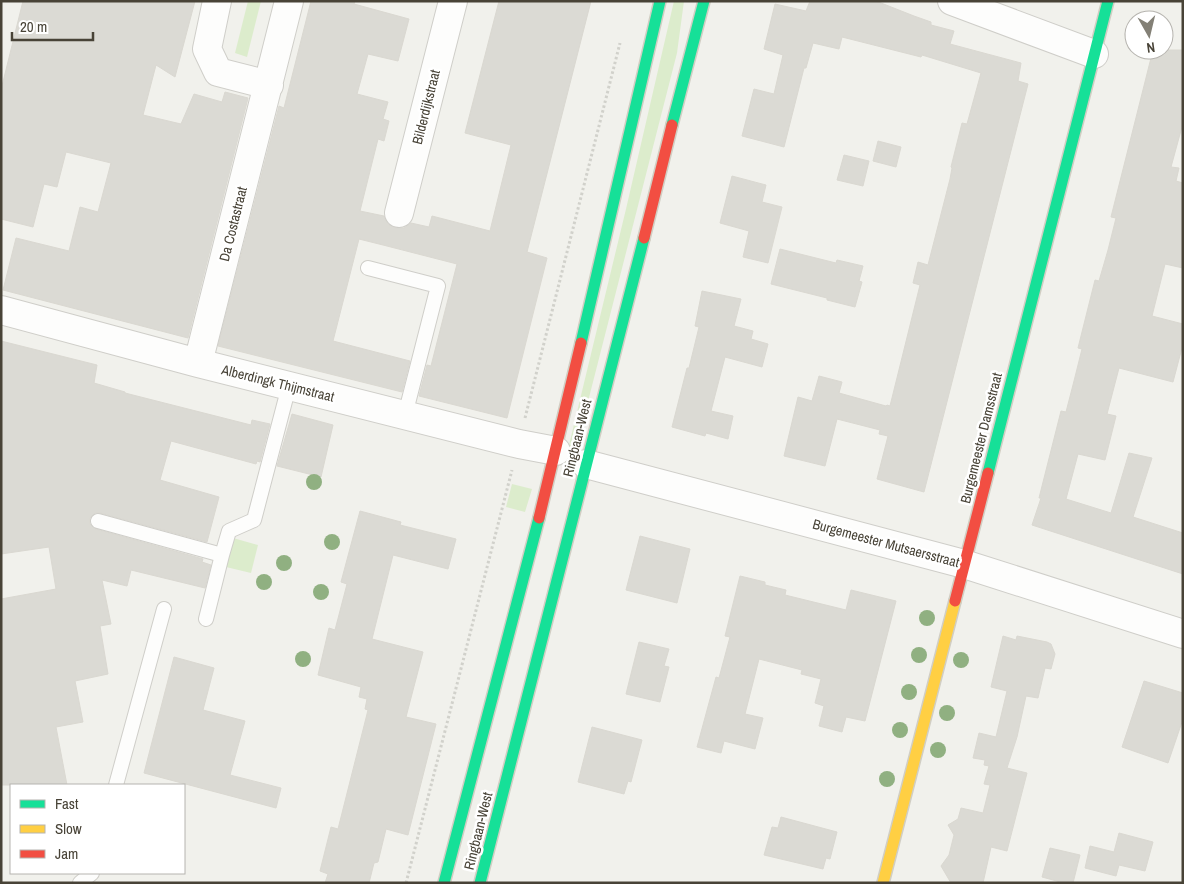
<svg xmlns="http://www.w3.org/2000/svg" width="1184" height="884" font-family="'Archivo Narrow',sans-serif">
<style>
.green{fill:#dceccc}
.building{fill:#dbdad4;stroke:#dad8d1}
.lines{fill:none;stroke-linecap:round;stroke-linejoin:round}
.lane-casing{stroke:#cfcec9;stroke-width:16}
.street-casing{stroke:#cfcec9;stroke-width:30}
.fast-casing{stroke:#d1cec3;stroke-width:14}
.slow-casing{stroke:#d1cec3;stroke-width:14}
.jam-casing{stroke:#d1cec3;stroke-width:14}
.path{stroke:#d1d1cb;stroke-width:3;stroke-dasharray:2.5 2.5;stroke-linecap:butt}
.lane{stroke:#fdfdfc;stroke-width:14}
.street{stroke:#fdfdfc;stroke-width:28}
.fast{stroke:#16e098;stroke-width:11}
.slow{stroke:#ffcf43;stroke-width:11}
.jam{stroke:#f24e42;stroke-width:11}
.tree{fill:#90b081}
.labels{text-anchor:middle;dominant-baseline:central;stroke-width:5;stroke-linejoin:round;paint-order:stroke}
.street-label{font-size:14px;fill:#484337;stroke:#fff}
</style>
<rect width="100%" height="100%" fill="#f1f1ec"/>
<path class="green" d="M248,1H261L247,57L235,53Z
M674,1H684L677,53L570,472L563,470L626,209Z
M512,484L532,489L525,512L506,507Z
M233,538L258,545L251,573L226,567Z"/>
<path class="building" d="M23,1H195L175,77L156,65L143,115L181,124L194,94L222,102L225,92L248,98L188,338L3,290L16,238L69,251L80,207L98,212L111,163L66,152L57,187L44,184L33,227L1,219V90Z
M311,1H355L354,4L409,19L398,61L368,54L357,94L388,102L383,119L389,121L384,141L378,139L360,211L384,216L388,224L396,228H404L411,223L429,227L432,216L490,231L511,145L465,133L499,1H591L527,252L547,258L507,418L419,396L427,365L431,366L457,264L383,245L359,239L333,341L410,361L402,392L218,346L279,106L284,108Z
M810,1H876L914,16L931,22V25L954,31L950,44L1021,63L1018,81L1028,84L924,492L877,479L888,436L879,434L880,430L837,419L825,466L784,456L798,397L812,401L819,376L842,382L839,393L886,406L887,405L890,406L920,285L913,283L918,262L928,265L950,179L952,168L951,167L962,123L967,124L981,73L922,55L921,57L842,37L839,49L813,43L806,68H804L784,147L742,136L754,89L774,94L783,55L764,49L775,4L806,11Z
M1153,50H1183V123L1171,167L1179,168L1176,181L1183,183V268L1165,264L1152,316L1183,324V344L1173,382L1119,368L1107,414L1116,416L1105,460L1078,454L1066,499L1111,513L1129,453L1152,458L1133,517L1183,533V574L1032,525L1041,498H1039L1061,411L1066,412L1074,381L1082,349L1078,348L1095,280L1099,281L1108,250L1116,218L1111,217Z
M878,141L901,147L896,167L873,161Z
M844,155L869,161L863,186L837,180Z
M732,176L766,185L762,202L782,207L768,263L743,257L749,231L720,223Z
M780,249L836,263L837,260L863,266L859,281L862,282L855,307L827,300V298L771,284Z
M702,291L741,299L734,326L753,331L751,339L768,344L762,367L725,357L711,411L733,416L728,439L706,433L705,436L672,427L687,368H689L699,327L695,326Z
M1,341L97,365L94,383L125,392V393L251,425L252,420L270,424L260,462L257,461L256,464L171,441L160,480L219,497L207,542L100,513H95L90,518V524L96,529L203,559L202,562L211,565L205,588L131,570L127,586L102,580L111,624L100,626L108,674L75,681L83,722L56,727L67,785H1V599L56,589L49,547L1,554Z
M292,414L333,425L321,477L277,466Z
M360,511L401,522L400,525L456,539L448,569L393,555L372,639L423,652L406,717L436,724L408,835L386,829L378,862L374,863L369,883H325L328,874L320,871L331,827L338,829L368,710L365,709L367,699L359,697L361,687L318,675L329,628L335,630L347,584L341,582Z
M640,536L690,549L677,603L626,590Z
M740,576L765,582V585L786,590L785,595L846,610L851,590L896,601L865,721L846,717L842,732L819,726L824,706L815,703L821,679L801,674L802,670L759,659L745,714L763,718L755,749L724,741L721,753L697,747L716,677L719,678L730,637L725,636Z
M1003,636L1016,640L1017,636L1047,642L1051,644L1055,654L1051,669L1045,668L1038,698L1026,696L1017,737L1007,768L1027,773L1007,851L991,847L983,883H951L941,866L949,855L954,835L948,825L958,819L961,808L983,813L990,785L984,784L989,766L984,765L985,760L973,758L979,733L996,737L1007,691L991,687Z
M639,642L669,649L664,666L669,667L660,702L626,694Z
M174,657L214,668L203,710L245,721L230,775L281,788L276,808L144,773Z
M1144,681L1183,693V719L1168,763L1122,747Z
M592,727L642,740L631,782L628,781L624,794L578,782Z
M781,817L837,832L830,859L826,858L823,869L764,855L772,827L778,828Z
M1119,833L1153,842L1145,871L1119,865L1116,876L1085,868L1090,846L1114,852Z
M1050,848L1080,855L1073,883H1064L1042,877Z"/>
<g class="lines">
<g class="lane-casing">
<path id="lane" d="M368,268L438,286L405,415
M98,521L222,555L229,531L254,520L289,386
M206,619L222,555
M116,785L164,609
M80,883L92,873"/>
</g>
<g class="street-casing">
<path id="street" d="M217,1L207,49L218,72L269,85
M952,1L1094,54
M399,213L453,1
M1,310L198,363L519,444L556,451
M198,363L289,1
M586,464L964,564L1183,634"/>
</g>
<g class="fast-casing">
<path id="fast" d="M672,125L704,1
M581,343L660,1
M988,473L1108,1
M444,883L539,518
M480,883L644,238"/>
</g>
<g class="slow-casing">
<path id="slow" d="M883,883L955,601"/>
</g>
<g class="jam-casing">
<path id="jam" d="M644,238L672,125
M539,518L581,343
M955,601L988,473"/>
</g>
<path class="path" d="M525,418L620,43
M406,883L512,470"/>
<use href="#lane" class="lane"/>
<use href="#street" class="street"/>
<use href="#fast" class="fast"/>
<use href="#slow" class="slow"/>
<use href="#jam" class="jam"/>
</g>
<g class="tree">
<circle cx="314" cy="482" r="8"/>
<circle cx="332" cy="542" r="8"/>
<circle cx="284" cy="563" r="8"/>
<circle cx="264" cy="582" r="8"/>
<circle cx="321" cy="592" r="8"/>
<circle cx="927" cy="618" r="8"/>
<circle cx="919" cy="655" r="8"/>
<circle cx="303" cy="659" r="8"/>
<circle cx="961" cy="660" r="8"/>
<circle cx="909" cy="692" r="8"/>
<circle cx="947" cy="713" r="8"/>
<circle cx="900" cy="730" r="8"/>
<circle cx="938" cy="750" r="8"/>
<circle cx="887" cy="779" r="8"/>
</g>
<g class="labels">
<g class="street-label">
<text transform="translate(426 107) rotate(-76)">Bilderdijkstraat</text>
<text transform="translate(233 224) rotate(-76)">Da Costastraat</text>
<text transform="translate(278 383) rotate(14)">Alberdingk Thijmstraat</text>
<text transform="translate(577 438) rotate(-76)">Ringbaan-West</text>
<text transform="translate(981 438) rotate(-76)">Burgemeester Damsstraat</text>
<text transform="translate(886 543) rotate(15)">Burgemeester Mutsaersstraat</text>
<text transform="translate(478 831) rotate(-76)">Ringbaan-West</text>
</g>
</g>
<rect width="1184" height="884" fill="none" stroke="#484337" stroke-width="5"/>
<rect x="10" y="784" width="175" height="90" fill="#ffffff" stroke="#b6b4af"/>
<rect x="20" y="800" width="25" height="8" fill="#16e098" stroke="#b6b4af"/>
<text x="55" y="809" font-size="15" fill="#484337">Fast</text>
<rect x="20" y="825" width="25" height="8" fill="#ffcf43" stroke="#b6b4af"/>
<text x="55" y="834" font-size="15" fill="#484337">Slow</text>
<rect x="20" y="850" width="25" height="8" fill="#f24e42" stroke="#b6b4af"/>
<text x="55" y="859" font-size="15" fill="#484337">Jam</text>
<g transform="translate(1149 35) rotate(172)"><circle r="24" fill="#ffffff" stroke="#b6b4af"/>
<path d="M0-4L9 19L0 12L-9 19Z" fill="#838076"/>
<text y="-8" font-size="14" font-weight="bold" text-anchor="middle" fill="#484337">N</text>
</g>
<path d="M12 32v8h81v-8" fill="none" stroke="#484337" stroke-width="2.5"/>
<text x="20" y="32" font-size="15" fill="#484337" stroke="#ffffff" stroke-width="4" paint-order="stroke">20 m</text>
</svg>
